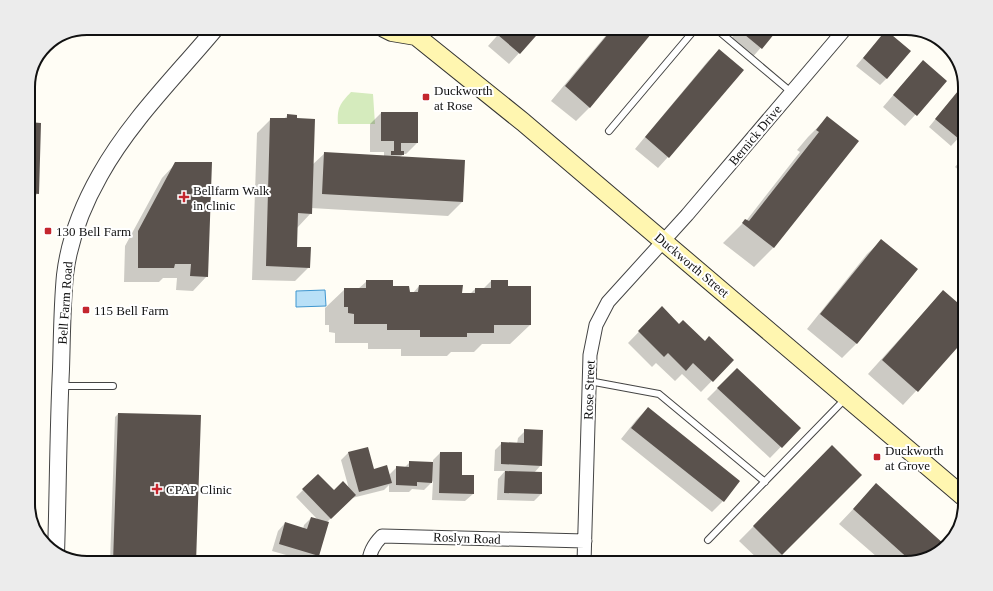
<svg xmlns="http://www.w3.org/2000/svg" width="993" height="591" font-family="'Times New Roman',serif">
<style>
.green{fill:#d5ebbd}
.water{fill:#b9e0f7;stroke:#3f96cf}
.shadow{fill:#0003}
.building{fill:#5a524d}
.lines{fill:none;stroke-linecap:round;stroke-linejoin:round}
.service-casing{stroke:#444;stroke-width:8}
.minor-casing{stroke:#444;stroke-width:15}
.tertiary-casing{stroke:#444;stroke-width:18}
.secondary-casing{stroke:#333;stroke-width:20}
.service{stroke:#fff;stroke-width:6}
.minor{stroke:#fff;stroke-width:13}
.tertiary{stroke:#fff;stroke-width:16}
.secondary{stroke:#fff6b0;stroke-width:18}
.poi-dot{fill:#c4262e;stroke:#fff;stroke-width:1.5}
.labels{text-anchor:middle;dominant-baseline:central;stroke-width:4;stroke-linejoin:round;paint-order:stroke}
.poi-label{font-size:13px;fill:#111;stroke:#fff;text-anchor:start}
.street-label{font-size:13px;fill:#111;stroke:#fff}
.rim{fill:none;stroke:#111;stroke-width:2}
</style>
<rect width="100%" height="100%" fill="#fffdf5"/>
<path class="green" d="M351,92L373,94L375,124H338C337,107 340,104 351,92Z"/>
<path class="water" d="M325,290L326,306L296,307V291Z"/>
<path class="shadow" d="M504,28H542L509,64L488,46Z
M612,28H655L590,107L576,121L551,101Z
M740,28H778L751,59L729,41Z
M879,39L887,78L880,85L856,66Z
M719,50L742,70L668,157L658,168L635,149L708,61Z
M913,72L946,81L905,126L883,107Z
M951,100L965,131L951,146L929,127Z
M381,113L417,143L406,154H404L400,157L462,202L448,216L311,208V213L297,228L296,248L309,267L295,281L252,280L257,133L271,119H284L288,115L312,165L325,153L384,156V152H370V124Z
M827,118L857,141L773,248L754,267L723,243L746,220V221L800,152L797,150L808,137Z
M28,123L38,193L28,203Z
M965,155V175L955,167Z
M176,163L207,276L193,291L176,290L177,278H163L159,282H124L125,246L162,178Z
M881,241L917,270L856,344L842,358L807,329L867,254Z
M367,281L409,293H413L419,286L461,294H470L475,289H483L491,281L507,287H530V325L510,344H482L474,352H451L447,356H401V349H368V343H335V333L329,332V325H325V308L345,289H358Z
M943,291L965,338L903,405L868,374Z
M662,308L679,325L732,360L701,392L682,374L675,381L656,363L652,367L628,343Z
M726,380L799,428L770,458L707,399Z
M648,408L739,481L723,501L712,512L621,439L637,419Z
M118,414L195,563H110L115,417Z
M525,431L541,465L534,473L541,494L534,501L497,500L498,479L505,471H494L495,450L502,443L517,444L518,438Z
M832,447L861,475L773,563H762L739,541Z
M348,453L373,470L389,475L397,467L404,468L410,462L433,463V460L440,453L461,476L473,494L465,501L432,500L433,481L424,490L412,489L409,492H389V485L384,490L352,498L327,522L319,555L311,562L272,551L278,531L285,523L303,529L304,525L311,518L318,520L296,497L318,475L333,491L349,489L341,460Z
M876,485L945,546L936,555L906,563H884L839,524Z"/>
<path class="building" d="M504,28H543L520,54L498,35Z
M613,28H656L590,108L565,86Z
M740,28H779L762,49L739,30Z
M886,30L911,51L887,79L863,58Z
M719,49L744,70L669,158L645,137Z
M923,60L947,81L917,116L893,95Z
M958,91L965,97V133L959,139L935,119Z
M381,112H418V143H401V151H404V155H391V151H394V141H381Z
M287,114L297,115V118L315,119L312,214L298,213L297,247H311L310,268L266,266L270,118H287Z
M827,116L859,141L774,248L742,223L745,219L749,221L819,132L816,130Z
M28,122L41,123L39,194L28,193Z
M324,152L465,160L463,202L322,194Z
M175,162H212L208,277L190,276L191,264H175L174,268H138V231Z
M881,239L918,269L857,344L820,314Z
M366,280H393V286H409L410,292H418L419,285H463L462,293H475V288H491V280H508V286H531V325H494V333H467V337H420V330H387V324H354V314L348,313V307H344V288H366Z
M943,290L965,309V339L918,392L882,360Z
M662,306L679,324L683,320L705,341L709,336L734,360L713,382L693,363L686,371L668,353L664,357L638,331Z
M737,368L801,428L782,448L717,388Z
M648,407L740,481L724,502L631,428Z
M118,413L201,415L196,563H113Z
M524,429L543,430L542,466L501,464V442L524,443Z
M832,445L862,475L782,555L753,526Z
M368,447L374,469L387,465L392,483L359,492L348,452Z
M440,452H462V475H474V494L439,493Z
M409,461L433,462L432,483L417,482V486L396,485V466L409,467Z
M505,471L542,472V494L504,493Z
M318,474L334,490L343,481L356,495L331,519L302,489Z
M876,483L945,545L936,555L912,562L853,509Z
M311,517L329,522L319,556L279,544L285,522L307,529Z"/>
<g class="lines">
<g class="service-casing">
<path id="service" d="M715,28L791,92
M609,131L696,28
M589,381L659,394L765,482
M62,386H113
M708,540L845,399"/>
</g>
<g class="minor-casing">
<path id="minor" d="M369,563C369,552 374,544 382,536L585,541
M584,563L590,355L596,325L608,302L687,215L846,28"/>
</g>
<g class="tertiary-casing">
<path id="tertiary" d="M56,554C58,492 58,430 61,369C62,338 62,306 65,275C69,241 83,205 100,175C130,121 176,76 216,28"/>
</g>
<g class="secondary-casing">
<path id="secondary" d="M384,28L392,32L416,36L523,122L965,498"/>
</g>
<use href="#service" class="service"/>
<use href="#minor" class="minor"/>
<use href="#tertiary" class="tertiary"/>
<use href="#secondary" class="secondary"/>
</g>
<g class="poi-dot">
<rect x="422" y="93" width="8" height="8" rx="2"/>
<path d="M182 191h4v4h4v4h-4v4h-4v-4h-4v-4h4z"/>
<rect x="44" y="227" width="8" height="8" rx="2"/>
<rect x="82" y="306" width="8" height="8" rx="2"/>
<rect x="873" y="453" width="8" height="8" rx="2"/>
<path d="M155 483h4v4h4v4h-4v4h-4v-4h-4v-4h4z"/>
</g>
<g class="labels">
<g class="poi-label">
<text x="434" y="90">Duckworth<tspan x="434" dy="15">at Rose</tspan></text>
<text x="193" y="190">Bellfarm Walk<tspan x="193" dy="15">in clinic</tspan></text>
<text x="56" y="231">130 Bell Farm</text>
<text x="94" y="310">115 Bell Farm</text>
<text x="885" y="450">Duckworth<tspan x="885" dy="15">at Grove</tspan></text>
<text x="166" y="489">CPAP Clinic</text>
</g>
<g class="street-label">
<text transform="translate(755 135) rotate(-50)">Bernick Drive</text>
<text transform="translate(692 265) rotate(40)">Duckworth Street</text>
<text transform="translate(65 303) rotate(-86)">Bell Farm Road</text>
<text transform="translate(589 390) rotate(-88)">Rose Street</text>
<text transform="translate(467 538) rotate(2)">Roslyn Road</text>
</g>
</g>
<path d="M0 0H993V591H0ZM87 35H906A52 52 0 0 1 958 87V504A52 52 0 0 1 906 556H87A52 52 0 0 1 35 504V87A52 52 0 0 1 87 35Z" fill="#ececec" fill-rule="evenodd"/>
<path class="rim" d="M87 35H906A52 52 0 0 1 958 87V504A52 52 0 0 1 906 556H87A52 52 0 0 1 35 504V87A52 52 0 0 1 87 35Z"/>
</svg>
